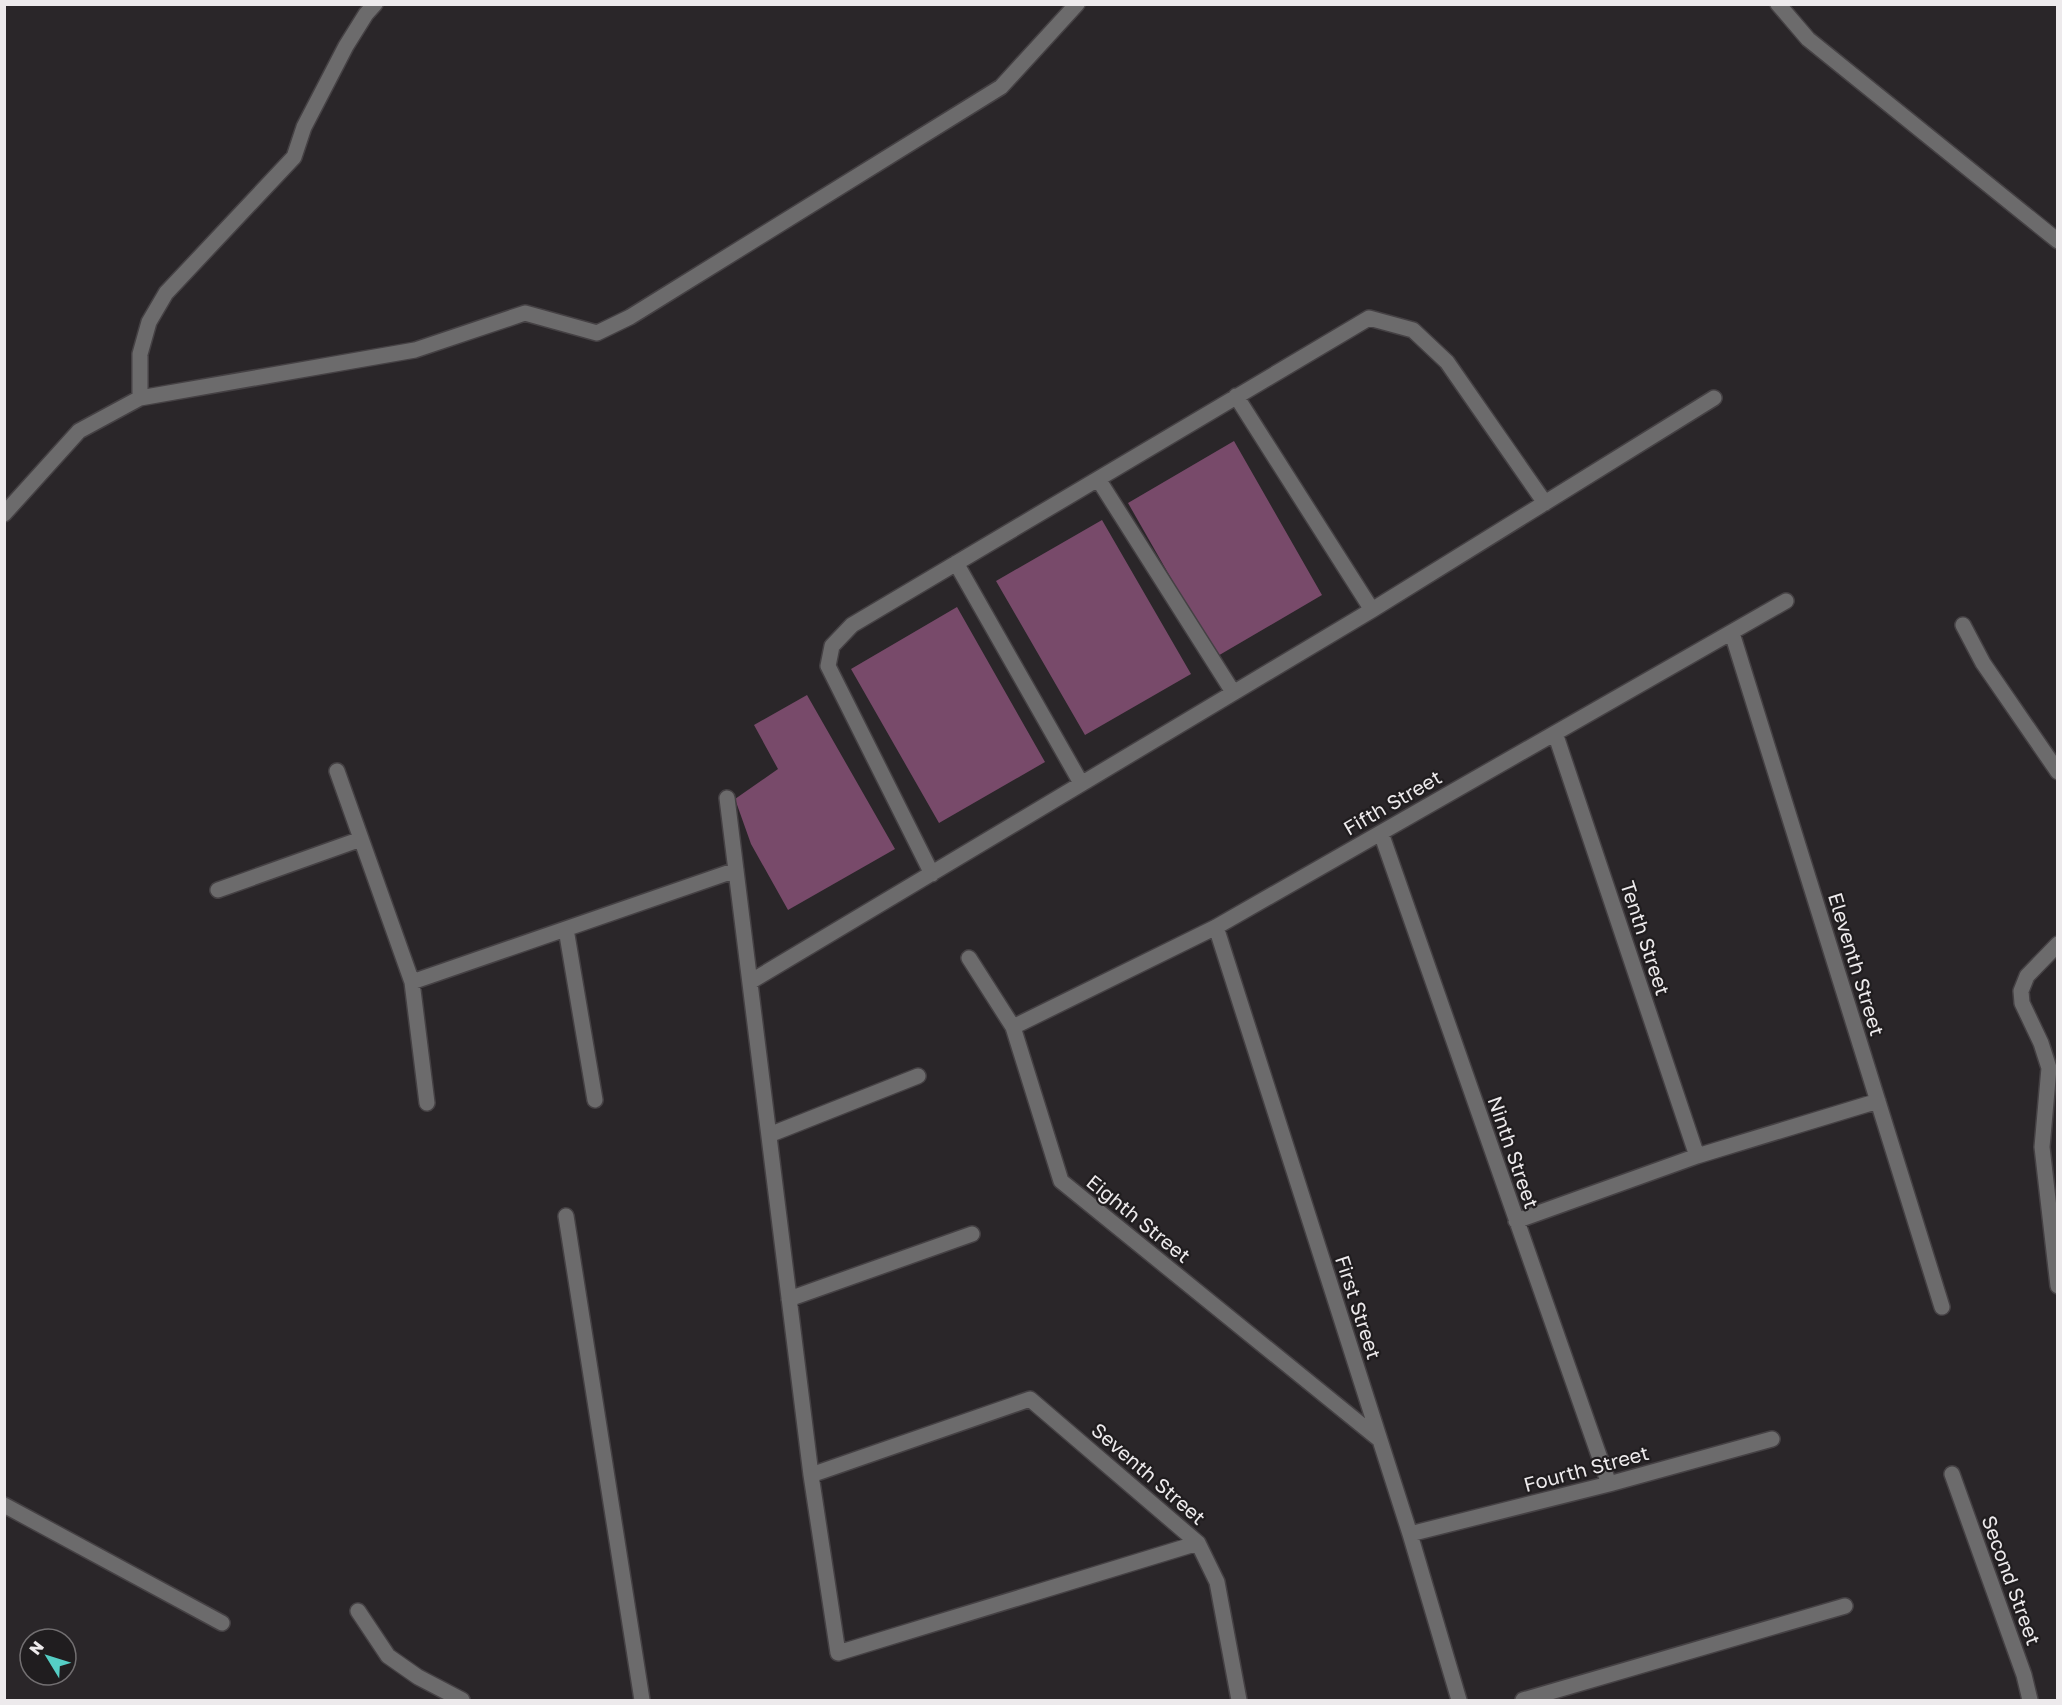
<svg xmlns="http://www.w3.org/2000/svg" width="2062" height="1705" font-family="'Golos Text',sans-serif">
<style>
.building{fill:#784a6a}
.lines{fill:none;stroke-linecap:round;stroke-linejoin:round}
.minor-casing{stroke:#454144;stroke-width:18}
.minor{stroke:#6c6b6c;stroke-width:15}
.labels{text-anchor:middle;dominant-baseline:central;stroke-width:4.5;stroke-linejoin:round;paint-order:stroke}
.street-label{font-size:20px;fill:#edeaec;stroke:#201d1f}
</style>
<rect width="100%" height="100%" fill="#2a2629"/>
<path class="building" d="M1234,441L1322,595L1216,657L1128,503Z
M1102,520L1191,674L1085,735L996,581Z
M957,607L1045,762L939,823L851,669Z
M807,695L895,849L788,910L751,844L735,799L778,769L754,725Z"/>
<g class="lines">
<g class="minor-casing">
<path id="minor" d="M1778,4L1808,39L2058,241
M1236,396L1372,610
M140,398V354L149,322L166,293L294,157L304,127L346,46L366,14L375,4
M1098,479L1233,692
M4,514L79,431L140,398L415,350L525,313L597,333L630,317L1001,87L1077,4
M956,563L1081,783
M1963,625L1983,663L2058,772
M1732,633L1942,1307
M1555,733L1697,1156
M337,771L412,982L427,1103
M727,798L811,1475L838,1653L1198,1543
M1381,833L1609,1484
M932,874L828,666L832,646L852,625L1369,318L1413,330L1447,362L1545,503
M218,890L361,839
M1216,927L1410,1534L1459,1700
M566,929L595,1100
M2058,944L2027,976L2021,991L2022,1003L2041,1043L2049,1068L2042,1147L2058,1286
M969,958L1013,1027L1061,1181L1380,1440
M412,982L736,870
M750,982L1372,610L1714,398
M1013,1027L1216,927L1786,601
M769,1135L918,1076
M566,1216L642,1700
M1516,1221L1697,1156L1878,1101
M789,1299L972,1234
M1952,1474L2024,1675L2030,1700
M811,1475L1030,1399L1198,1543L1217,1582L1239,1700
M4,1505L222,1623
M1410,1534L1609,1484L1772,1439
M358,1611L388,1656L418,1677L462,1700
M1523,1700L1845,1606"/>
</g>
<use href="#minor" class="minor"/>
</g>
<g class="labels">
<g class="street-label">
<text transform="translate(1392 802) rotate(-30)">Fifth Street</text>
<text transform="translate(1646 938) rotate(72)">Tenth Street</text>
<text transform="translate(1857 964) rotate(73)">Eleventh Street</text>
<text transform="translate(1514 1152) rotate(71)">Ninth Street</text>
<text transform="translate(1139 1218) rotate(39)">Eighth Street</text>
<text transform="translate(1359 1307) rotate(72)">First Street</text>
<text transform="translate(1586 1468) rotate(-15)">Fourth Street</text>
<text transform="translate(1149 1473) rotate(41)">Seventh Street</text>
<text transform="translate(2012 1580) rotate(70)">Second Street</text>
</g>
</g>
<rect width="2062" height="1705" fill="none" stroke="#edeaec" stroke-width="12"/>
<g transform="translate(48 1657) rotate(308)"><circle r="28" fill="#201d1f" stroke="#726f71" stroke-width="1.5"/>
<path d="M0-4.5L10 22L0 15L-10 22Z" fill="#55cec5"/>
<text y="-9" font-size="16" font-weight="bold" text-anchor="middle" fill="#edeaec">N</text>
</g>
</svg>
